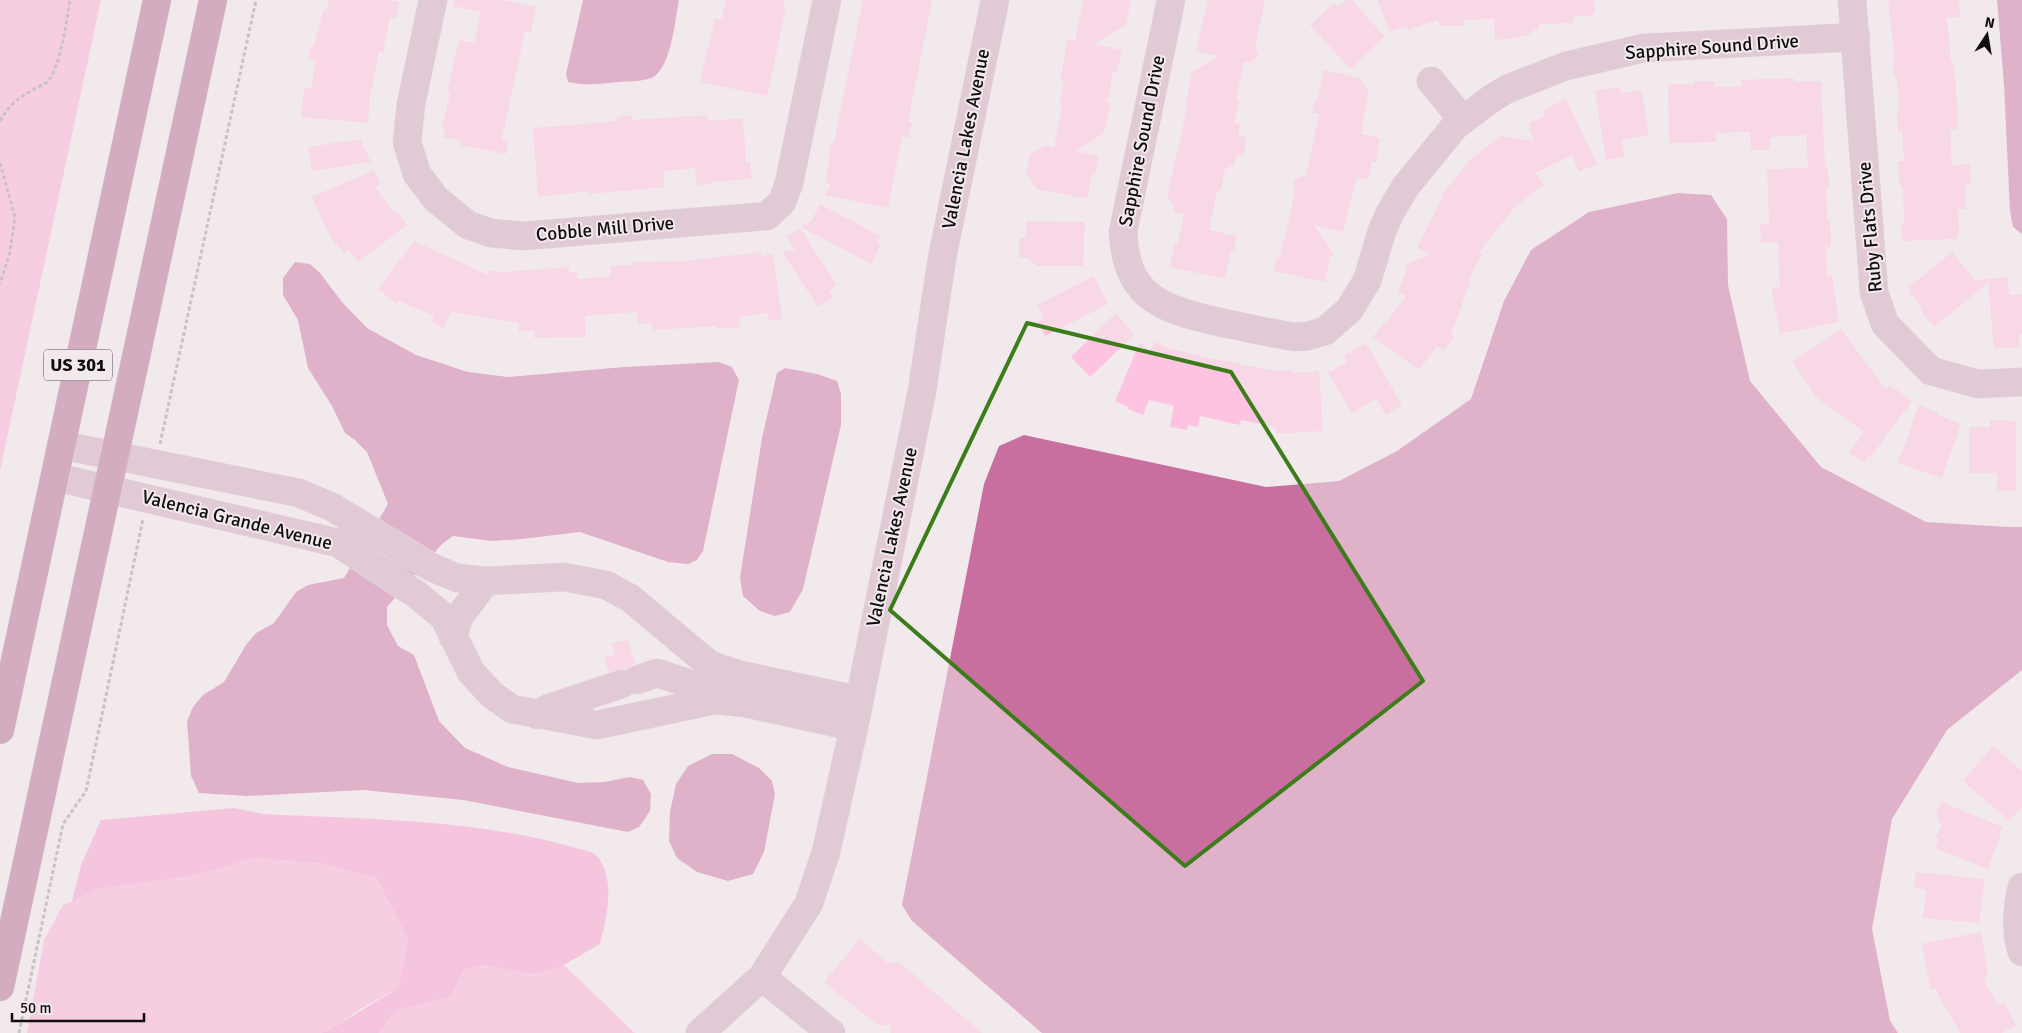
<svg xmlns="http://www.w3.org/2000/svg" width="2022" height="1033" font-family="Signika,sans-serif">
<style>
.green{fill:#fdacd6}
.forest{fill:#f99acd}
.water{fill:#c96fa0}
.building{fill:#fec3e0}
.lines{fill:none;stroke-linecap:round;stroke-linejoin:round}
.minor-casing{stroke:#cec6c9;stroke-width:29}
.major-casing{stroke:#cec6c9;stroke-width:29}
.path{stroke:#9a9396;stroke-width:3;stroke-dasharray:4 2.5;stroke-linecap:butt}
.minor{stroke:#cda2b8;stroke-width:28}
.major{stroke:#ae638b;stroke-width:28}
.marked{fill:none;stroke:#3c7c1a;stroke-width:4;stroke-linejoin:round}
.labels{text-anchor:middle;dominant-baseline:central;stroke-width:4;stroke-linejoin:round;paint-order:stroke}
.shield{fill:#f2e9ed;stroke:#544f52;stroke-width:1}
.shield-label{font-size:18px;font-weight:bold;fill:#100d0f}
.street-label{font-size:19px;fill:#100d0f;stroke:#f2e9ed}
</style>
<rect width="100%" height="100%" fill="#f2e9ed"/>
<path class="green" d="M0,0H101L0,471Z
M256,858L325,864L377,879L408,939L398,988L367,1005L331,1029L320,1033H27L44,940L63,905L98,889L190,876Z
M485,965L532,974L564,965L635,1033H379L396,1010L451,996L464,970Z"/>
<path class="forest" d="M234,808L263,814C365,819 470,819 569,846C577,849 592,850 597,856C616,879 607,918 600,944L562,966L532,974L485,965L464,970L451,996L396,1010L379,1033H320L331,1029L398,988L408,939L377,879L325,864L256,858L190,876L98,889L72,901L81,865L101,820Z"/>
<path class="water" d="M583,0H679C675,20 672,62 655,76C646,82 629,81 618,82C601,84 585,86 568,82L566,74Z
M1997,0H2022V234L2013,227L2010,211L2004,85Z
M1678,193L1711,195L1727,219L1728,285L1750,381L1821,467L1926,522L2009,527H2022V670L1947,730L1892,819L1872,929L1890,1021L1898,1033H1042L912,921L902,905L984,484L999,446L1024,435L1266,487L1339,481L1397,451L1471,399L1504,301L1531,250L1589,212Z
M295,262L310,264L320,273L342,302L367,328L416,355L468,372L508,377L624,367L719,362L732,367L739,380L703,551L697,560L688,564L668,562L580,532L522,539L492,541L453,536L443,543L387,607V625L398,646L414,655L439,721L465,748L508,767L578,783L604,782L630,777L643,780L651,794L650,811L639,827L628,832L463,800L363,790L247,796L199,793L191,776L187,721L193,707L203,695L224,682L246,645L256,633L274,623L296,592L308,585L344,578L388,504L367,452L355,440L345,433L332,406L308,368L298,320L283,295V278Z
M785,368L817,374L837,381L841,394V425L803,589L790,612L775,616L760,611L743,596L740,578L762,438L777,373Z
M712,754H732L759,768L772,781L775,794L764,852L753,874L728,881L697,872L677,858L669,841L670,812L676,784L688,766Z"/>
<path class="building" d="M329,0H388L399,2L396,18L390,17L383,52L379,51L370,97L368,123L301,117L304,88L311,89L316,60L308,59L311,45L314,46L323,10L327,11Z
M454,0H502L536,7L531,32L525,31L502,139L509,141L506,154L460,145L461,141L443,137L445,129L442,128L450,93L447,92L459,40L474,43L481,12L453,6Z
M726,0H785L783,8H786L767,96L700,82L715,18L722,19Z
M863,0H932L908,122L912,123L909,138L902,136L888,208L825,195L831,184L825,183L830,158L828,157L831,142H834Z
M1083,0H1131L1126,25L1094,44L1122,50L1117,73L1113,72L1107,102L1111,103L1104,133L1076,151L1099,156L1095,174L1092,173L1087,199L1037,189L1026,172L1030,155L1045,145L1054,147L1062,107L1059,103L1064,81L1060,80L1068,39L1075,40Z
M1208,0H1265L1255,48L1258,52L1257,58L1249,63L1244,62L1236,98L1239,102L1234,123L1240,124L1238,135L1247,137L1243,156L1237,155L1234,165L1225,169L1221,189L1217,192L1209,230L1237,236L1234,251L1231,250L1225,279L1170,267L1175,243H1178L1184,214L1173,212L1174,206L1167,197L1188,104L1186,103L1192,72L1219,56L1196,51Z
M1346,0H1352L1385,37L1350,69L1310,25L1334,3L1338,7Z
M1378,0H1594L1595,14H1591V16H1573V23L1539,24V29H1534L1527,36L1495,40L1494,19L1464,20V26H1439L1438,20L1408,30L1407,26L1389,32Z
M1888,0H1959L1961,17L1947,18L1951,60L1953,62L1956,83L1958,129L1950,130L1952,165L1970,164L1971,183L1965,184L1966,209H1958L1959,236H1956V239L1902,241L1901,223H1904L1903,187H1900L1898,161H1904L1902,132L1898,133L1897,112H1899L1897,77L1894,78L1893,59H1895Z
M1324,70L1360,78L1369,92L1361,134L1380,138L1376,162H1372L1368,180L1357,178L1343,232L1314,225L1334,254L1330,257L1325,282L1274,271L1276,259L1280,257L1287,229L1295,189L1293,185L1295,180L1300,176L1306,177L1319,114L1312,113L1314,101L1318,98Z
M1794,78V82L1821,81L1825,167H1828L1829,188H1826L1828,221H1830L1831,247H1826L1827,277L1832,276L1839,322L1780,334L1771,288L1780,287L1778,242L1761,243L1760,224H1769L1767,169L1808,168L1806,135L1770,137V150H1751L1750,132L1715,133L1716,142L1669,143L1668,84H1694V81H1714V87L1742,86V80Z
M1620,87L1621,93L1640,90V93H1642L1649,135L1622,140L1625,157L1606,160L1595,91Z
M1566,99L1597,164L1579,172L1572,155L1535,173L1544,184L1514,208L1479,253L1482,254L1468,281L1470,282L1451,335L1454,337L1444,351L1437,346L1419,370L1373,337L1384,322L1386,323L1406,296L1398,293L1407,269L1405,265L1430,255L1417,248L1442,198L1440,197L1469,161L1500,136L1534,141L1528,128L1530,126L1529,123L1545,116L1543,110Z
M632,115V120L707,115L708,121L743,118L746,162H750L752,179L713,182V184L697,185L695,168L663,171L665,187L589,194V191L538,197L533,128L617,121V117Z
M360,139L371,162L312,171L308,147Z
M374,170L381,185L375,187L395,213L397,212L407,225L358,262L349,250L344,254L331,238L312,197Z
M820,204L880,236L877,242L881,244L871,264L801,227L812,220Z
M1026,221L1085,222L1083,266H1037L1028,258L1019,257V238H1026Z
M800,228L837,285L829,291L833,298L818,307L782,252L795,250L786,237Z
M414,241L488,275L489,270L502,272L569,267V272H577L578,279L611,276L610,266L633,265V262L684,261L761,252V256L773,254L782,319L768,321L767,313L739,317L740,327L716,329V326L653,330L652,323L638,324L637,312L585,316L586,337L534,338V330L519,332L518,323L451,312L444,328L431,322L434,316L399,301L397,304L378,289Z
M1952,252L1975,280L2008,277L2009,295L2022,294V334H2019L2020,347L1994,349L1988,283L1934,327L1921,311L1923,309L1909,292L1911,290L1909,287Z
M1094,276L1108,304L1045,336L1038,322L1044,318L1037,305Z
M1116,313L1134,335L1090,377L1071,357Z
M1841,329L1886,390L1890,385L1912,401L1870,458L1868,457L1864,463L1849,453L1864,432L1817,398L1792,362Z
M1140,342L1150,351L1154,342L1169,348L1200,356L1276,371L1293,370V373L1319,371L1323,431L1276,434V427L1241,420L1240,425L1200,416L1198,427L1188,425L1187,430L1170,427L1174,406L1149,400L1143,415L1128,409L1129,407L1115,401Z
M1366,343L1402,405L1386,415L1376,399L1352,413L1328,373L1347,362L1344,356Z
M1919,405L1938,412L1937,415L1961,424L1942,478L1898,463Z
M1990,420L2016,421V491H1997V473H1969V427H1990Z
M628,640L635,664L626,669L609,672L604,657L615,655L612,643Z
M1993,746L2022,771V807L2009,821L1963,781Z
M1941,802L2003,827L1988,869L1935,848L1939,838L1936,837L1941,826L1936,813Z
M1916,872L1985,879L1979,923L1923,918L1926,890L1914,888Z
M1981,932L1988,975L1984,981L1998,1005L2003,1002L2016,1025L2002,1033H1960L1935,989L1931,990L1921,944Z
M860,939L888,963L899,962L982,1033H890V1025L880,1026L870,1019L824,982Z"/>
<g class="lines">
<g class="minor-casing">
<path id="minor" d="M433,0L411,104L407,142L417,174L436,199L468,225L491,233L523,236L767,216L782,202L789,183L827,0
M1171,0L1123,232C1126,298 1162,309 1219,322C1244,327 1269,333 1295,337L1308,336L1325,331L1349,310L1367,281L1382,231L1390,213L1406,186L1455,126L1491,99L1507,89L1566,66L1644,48L1856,37
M1852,0L1874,292L1885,324L1931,371L1978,384L2022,382
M1431,81L1463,120
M61,445L299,493L332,507L431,567L457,578L486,581L564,577L606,585L630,598L710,665L741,675L858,700
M55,477L338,543L416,594L444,617L471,672L492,695L512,709L597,725L715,700L745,703L854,727
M453,637L459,617L486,581
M637,680L657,673L728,696
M537,715L549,708L622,684
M2022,887C2017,907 2015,933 2022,952
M762,977L831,1033
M700,1033L762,977L809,903L826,852L854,727L922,391L942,258L995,0"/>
</g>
<g class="major-casing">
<path id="major" d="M0,730L157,0
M0,987L213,0"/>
</g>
<path class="path" d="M0,121C8,106 18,98 33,90C37,87 43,85 47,82C60,70 67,19 70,0
M0,163L15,217L10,252L0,284
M160,444L256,0
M19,1033L63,824L86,791L143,519"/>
<use href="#minor" class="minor"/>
<use href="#major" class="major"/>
</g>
<path d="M0 0H2022V1033H0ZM1027,323L1231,372L1423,681L1185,866L890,610Z" fill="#f2e9ed" fill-opacity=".55" fill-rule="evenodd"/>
<path class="marked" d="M1027,323L1231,372L1423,681L1185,866L890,610Z"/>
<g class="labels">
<rect class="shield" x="44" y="349.5" width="68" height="31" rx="4"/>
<g class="shield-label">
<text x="78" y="365">US 301</text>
</g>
<g class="street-label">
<text transform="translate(1712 47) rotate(-4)">Sapphire Sound Drive</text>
<text transform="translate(966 139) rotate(-79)">Valencia Lakes Avenue</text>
<text transform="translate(1142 141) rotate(-79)">Sapphire Sound Drive</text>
<text transform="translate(1870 227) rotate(-95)">Ruby Flats Drive</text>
<text transform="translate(605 229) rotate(-5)">Cobble Mill Drive</text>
<text transform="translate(237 520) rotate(14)">Valencia Grande Avenue</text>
<text transform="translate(892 537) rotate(-78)">Valencia Lakes Avenue</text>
</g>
</g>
<g transform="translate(1987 35) rotate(12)" stroke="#f2e9ed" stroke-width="4" paint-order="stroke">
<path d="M0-4L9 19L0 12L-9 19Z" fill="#100d0f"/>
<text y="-8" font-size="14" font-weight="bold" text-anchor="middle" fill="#100d0f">N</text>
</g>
<path d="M12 1013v8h132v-8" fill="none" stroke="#100d0f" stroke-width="2.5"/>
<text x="20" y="1013" font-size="15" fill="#100d0f" stroke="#f2e9ed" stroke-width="4" paint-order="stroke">50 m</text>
</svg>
